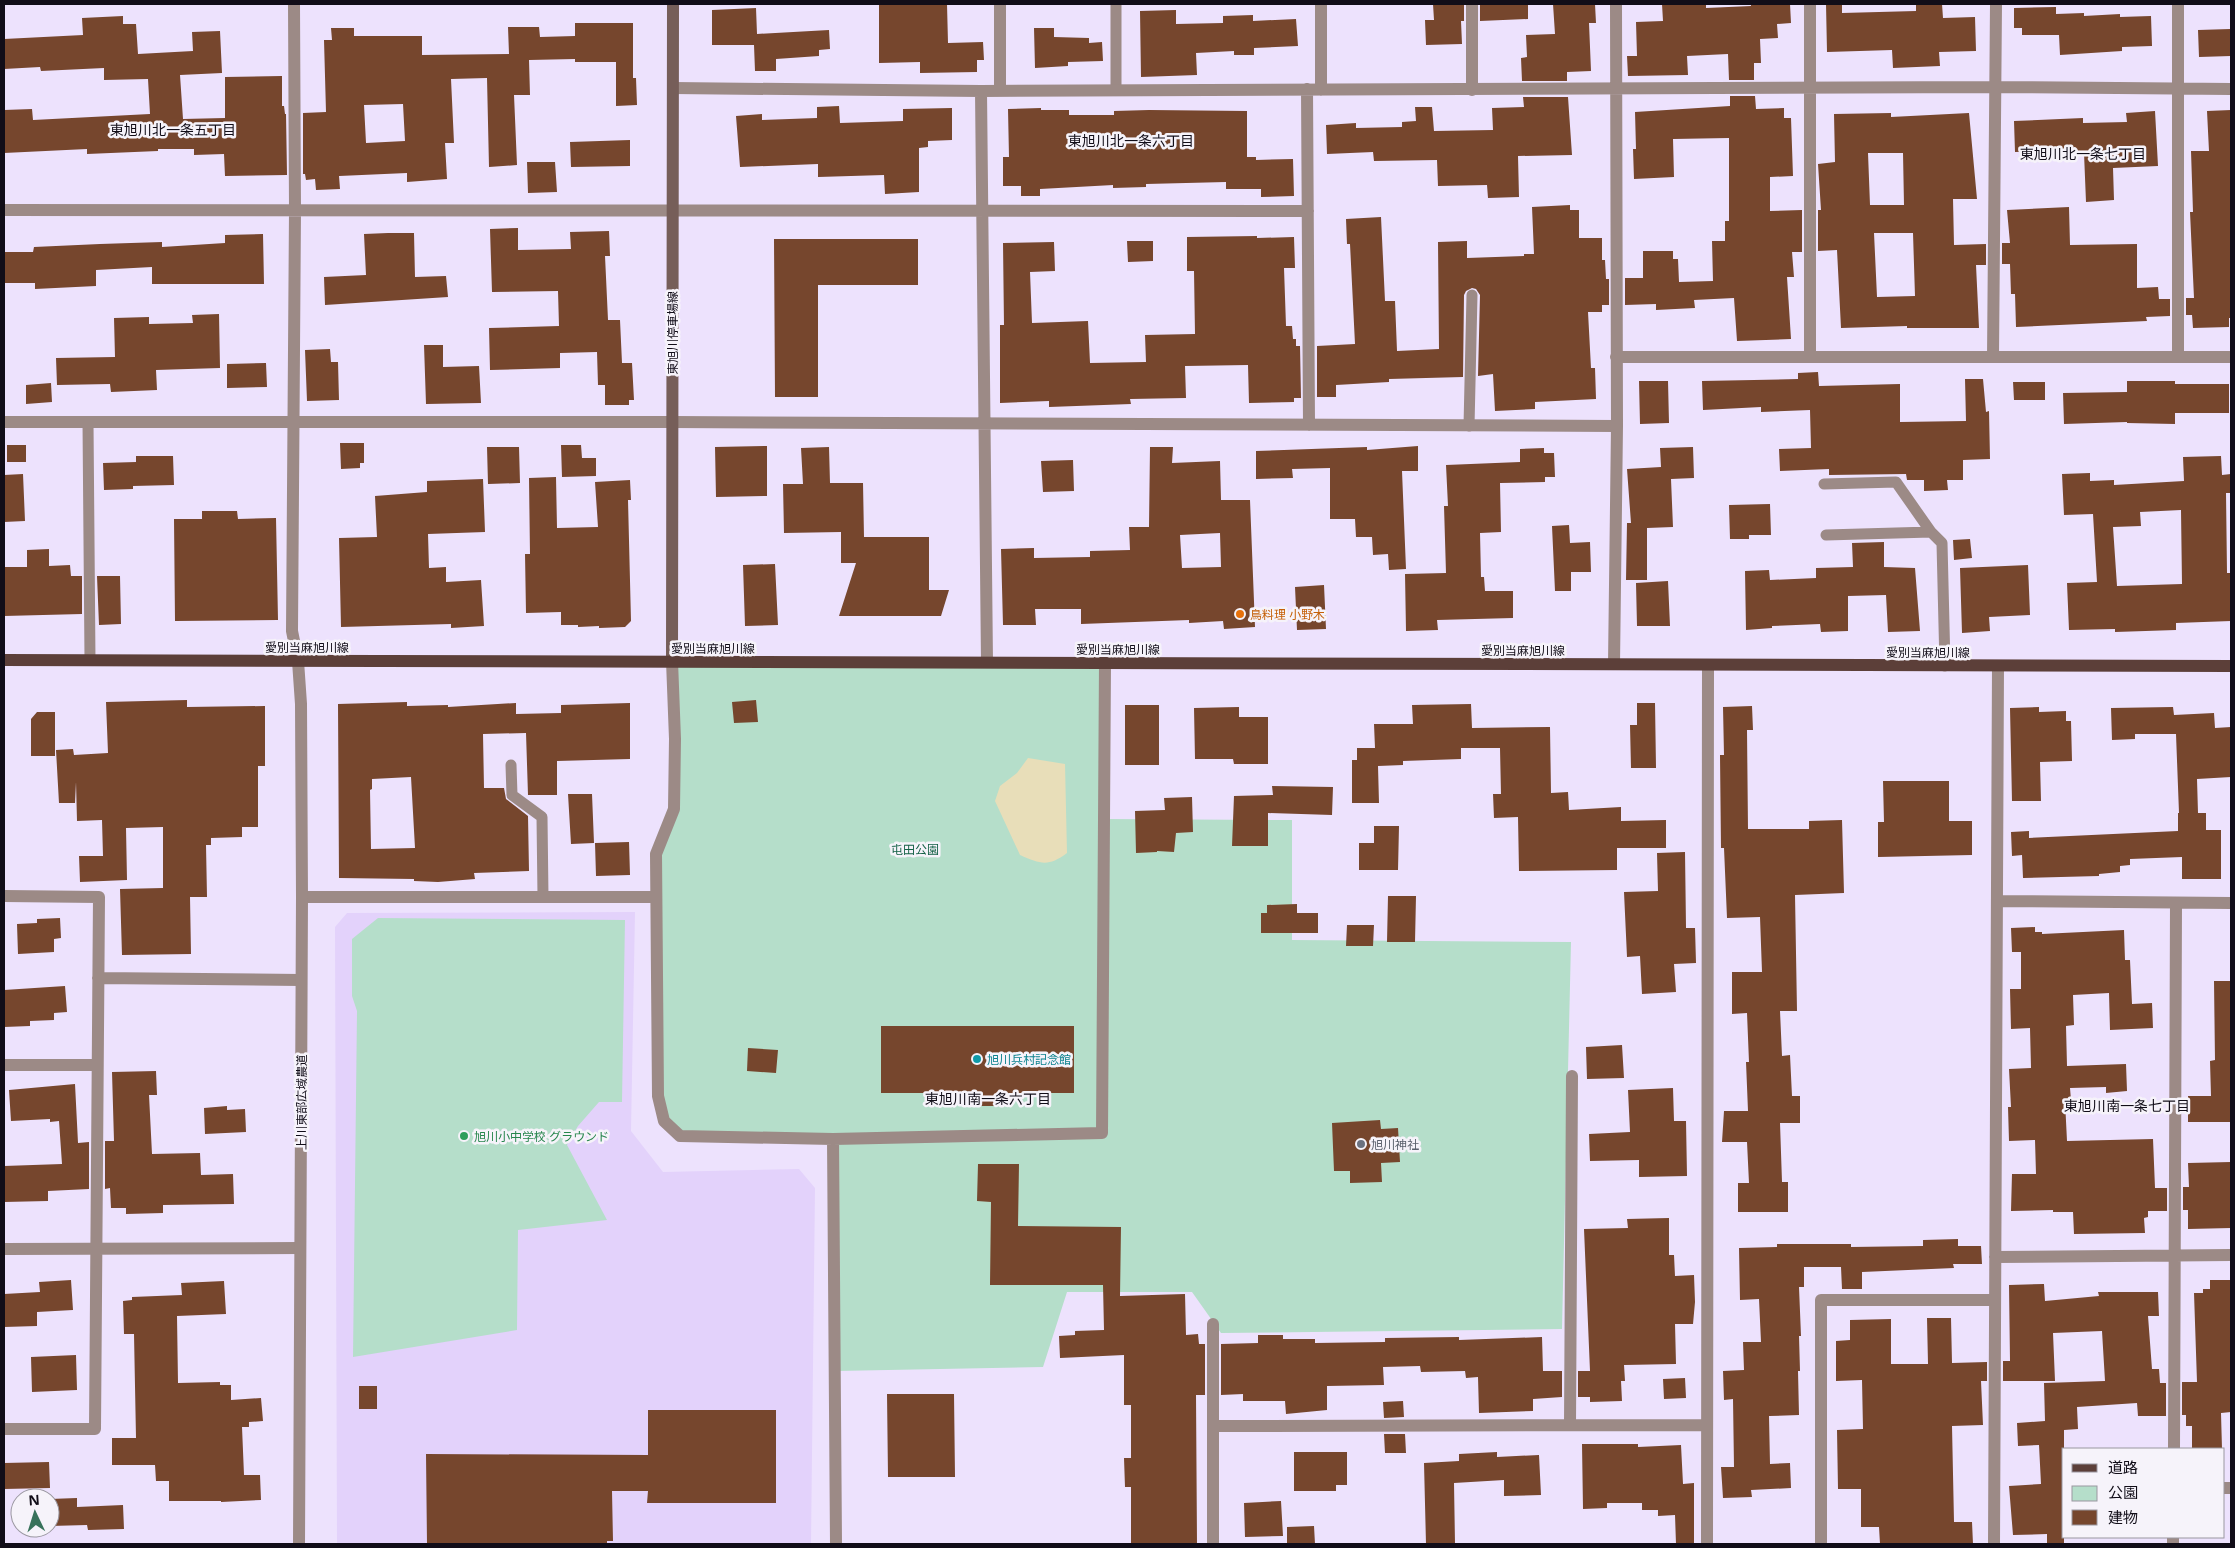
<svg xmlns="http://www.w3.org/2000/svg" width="2235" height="1548" font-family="'Open Sans','Noto Sans JP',sans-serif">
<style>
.built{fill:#e3d2fb}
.green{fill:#b5deca}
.sand{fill:#e8deb9}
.building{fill:#76462d;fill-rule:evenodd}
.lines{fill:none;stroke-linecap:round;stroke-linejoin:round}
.service{stroke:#9c8a86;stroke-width:11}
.minor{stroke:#9c8a86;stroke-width:12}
.tertiary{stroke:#9c8a86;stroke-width:12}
.secondary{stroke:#765e59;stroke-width:12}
.primary{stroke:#5c3f39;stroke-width:12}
.food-dot{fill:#e8710a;stroke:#f6f3fa;stroke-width:2}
.culture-dot{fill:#0f9aa8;stroke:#f6f3fa;stroke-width:2}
.leisure-dot{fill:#2e9e5b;stroke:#f6f3fa;stroke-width:2}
.worship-dot{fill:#6b7280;stroke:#f6f3fa;stroke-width:2}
.labels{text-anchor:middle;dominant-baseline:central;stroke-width:5;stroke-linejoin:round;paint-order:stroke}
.street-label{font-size:12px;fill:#110d18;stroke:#f6f3fa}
.food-label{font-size:12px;fill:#c56008;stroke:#f6f3fa;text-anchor:start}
.park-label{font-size:12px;fill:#146146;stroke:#f6f3fa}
.culture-label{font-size:12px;fill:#0d838f;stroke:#f6f3fa;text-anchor:start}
.leisure-label{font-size:12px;fill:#27864d;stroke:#f6f3fa;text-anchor:start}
.worship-label{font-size:12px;fill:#5b616d;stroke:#f6f3fa;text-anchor:start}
.neighbourhood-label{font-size:14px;fill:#110d18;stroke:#f6f3fa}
</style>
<rect width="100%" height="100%" fill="#ede2fd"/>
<path class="built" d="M635,912L631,1131L663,1172L799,1169L815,1188L811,1544H337L335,927L347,913Z"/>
<path class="green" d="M672,661L1105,663V819L1292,820V940L1571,942L1562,1329L1221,1333L1192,1292H1067L1043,1367L836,1371L833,1139L680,1136L664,1121L656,854L674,809Z
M378,918L625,920L622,1102H599L578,1126L567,1145L607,1220L518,1230L517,1330L353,1357L357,1011L352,996V939Z"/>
<path class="sand" d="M1028,758L1065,764L1067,853C1048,867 1041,864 1020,855L995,801L1000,786L1017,773Z"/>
<path class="building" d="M879,4H947L948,43L983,42L984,60H977V72L920,73V62L879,63Z
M1433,4H1464V21H1461L1462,44L1426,45L1425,20H1434Z
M1480,4H1528V19L1480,21Z
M1553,4H1595L1596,23H1589L1591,71L1567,72V81H1522L1521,58L1527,57L1526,35L1555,34Z
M1662,4H1706V8L1751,6V4H1790L1791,23L1777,24L1778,38L1760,39L1761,63H1754V80H1729L1728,54L1687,56L1688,75L1628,76L1627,56H1637L1636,22L1663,21Z
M1826,4H1842V13L1916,11V4H1942L1943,18L1975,17L1976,51L1939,52L1940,66L1893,68L1892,50L1827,52Z
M2056,7V14L2084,13V16L2120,14V17L2151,16L2152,46L2122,47V51L2060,55L2059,35H2022V28H2014V8Z
M756,8L757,34L829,30L830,49L819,50V56L776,59V71H755L754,45H712V10Z
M1176,10V24L1223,23V16L1253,15V21L1296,19L1298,46L1254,48V55H1234V51L1196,53L1197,75L1141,77L1140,11Z
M123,16V24H136L138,54L193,51L192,32L220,31L222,73L180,75L183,119L225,118V77L282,76V106H284L285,114H286L287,175L225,176L224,154L194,155V149H158V151L87,154V149L4,153V110L32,109L33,120L150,114L148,79L104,80V68L41,71L40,67L4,69V39L83,35L82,18Z
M575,23H633V78H636L637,105L616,106V62H575V59L529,60L530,95H514L517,165L489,167L487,78L451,79L454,143H445L447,179L407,182V173L339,176L340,189L316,190L315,179L306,180L305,174H303V113L326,112L324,40H332L331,28H354V36H422V55L509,54L508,27H539L540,37L575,36ZM403,104L405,141L366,143L364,105Z
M1034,28H1054V37L1089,38V43L1102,42L1103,61L1068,62V66L1035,68Z
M2230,29L2231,56L2199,57L2198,30Z
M1730,96H1755L1756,109L1784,108V118H1791L1793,176L1770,177V211L1802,210V252H1792L1794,277H1787L1791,339L1737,341L1734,298L1694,300L1695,308L1656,310V304L1625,305V278H1643V251H1673V259H1678L1679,282L1713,281L1712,241H1725V221H1729V138L1673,139L1674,177L1634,179L1633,149H1636L1635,112L1730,106Z
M1523,97H1568L1572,155L1518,156L1519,197L1488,198L1487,185L1438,186L1437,160L1374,161L1373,152L1327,154L1326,125L1356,123V128L1402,127V122L1416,121L1415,107H1432L1434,131L1493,130L1492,108L1524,107Z
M839,106L840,123L903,121V109L952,108V140L928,141V147L919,148V192L885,194L884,175L818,177V164L740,167L736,116L762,114V120L817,118V107Z
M1041,108V110H1069V115H1114V111L1149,110L1247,111V157H1256V160L1293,159L1294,196L1261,197V189H1226V182L1146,184V187L1113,188V185L1040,189V196H1021V186H1003V157H1009L1008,109Z
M2231,110V318H2229V327L2193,328L2192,315H2186V298H2194L2190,212H2193L2191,151H2209L2207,111Z
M2155,111L2158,166L2113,168L2114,200L2086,202L2084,153L2058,154V151L2015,152L2014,121L2083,118V123L2127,122L2126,113Z
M1891,113V117L1969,113L1977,199H1953L1954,245L1986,244V265H1976L1979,328H1907V326L1841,328L1837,250L1818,251V210H1821L1818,164L1835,162L1834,114ZM1868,153H1903L1904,205H1870ZM1874,233H1913L1915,296L1877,297Z
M630,140V166L571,167L570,142Z
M527,162H555L557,192L528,193Z
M1570,205V210H1579V238H1602V260H1605L1606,279H1609V305H1602V312H1588L1591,368H1595L1596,399L1535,402V409L1495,411L1493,374L1478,376L1480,295L1476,289L1472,288L1466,291L1464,295L1463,377L1389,379V382L1336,385V397H1317V346L1355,344L1350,244H1347L1346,219L1381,217L1385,301H1395L1397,351L1439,349L1438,242L1467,241V258L1524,256V254H1534L1532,207Z
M2069,207L2070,245L2137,244V288L2158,287L2159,299H2170V316L2146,317L2147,321L2016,327L2015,294H2011L2010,264H2002V243H2010L2007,210Z
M518,228V250L571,249L570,232L609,231L610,256H605L608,320H620L622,363H632L634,400H629V405H605V385H598L597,352L560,353V368L490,370L489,328L559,326L558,291L492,292L490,229Z
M388,233H414L415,277L446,276L448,297L325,305L324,277L366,275L364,234Z
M263,234L264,284H152V267L96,270V286L35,289V283H4V252H33L34,247L100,244L162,242V247L225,243V235Z
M1257,236V238L1294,237L1295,268H1284L1286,326H1292L1293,339H1296V346H1300L1301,398H1294V402L1249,403L1248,365L1185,366L1186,398L1130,399L1131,404L1049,407V401L1000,403V325H1004L1003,243L1054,242L1055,271L1030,272L1032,323L1088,321L1090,363L1146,362L1145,335L1195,334L1194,271H1187V237Z
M774,239H918V285H818V397H775Z
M1127,241H1153V261L1128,262Z
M219,314L220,368L156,370L157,390L111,392L110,384L57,385L56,358L115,357L114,318L149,317V324L193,323L192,315Z
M424,345H443V367L479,366L481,403L426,404Z
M330,349L331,362H338L339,400L307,401L305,350Z
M266,363L267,387L227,388V364Z
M1818,372L1819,386L1900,384V422L1966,421L1965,379H1983L1986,412L1989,411L1990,459L1963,460V480H1947L1948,490L1924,491V480H1907L1906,474L1829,475V469L1780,471L1779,449L1811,448L1810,410L1761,412V407L1703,410L1702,381L1798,379V373Z
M1639,381H1668L1669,423L1640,424Z
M2127,381H2175V384H2229V413H2175V424L2127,423V422L2064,424L2063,393L2127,392Z
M2013,382H2045V400H2014Z
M51,383L52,402L26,404V385Z
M340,443H364V463H360V468L341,469Z
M7,445H26V462H7Z
M561,445H581L582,458H596V476L562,477Z
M767,446V496L716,497L715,447Z
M1418,446V471H1402L1406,569L1389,570L1388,554L1373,555L1372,537H1356L1355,519H1330V468L1292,469L1293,478L1256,479V451L1367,447V450Z
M487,447H519L520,483L488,484Z
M829,447L830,483H863L864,537H929V590H949L941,616H839L856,563H841V532L784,533L783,484H803L801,448Z
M1150,447H1173L1172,463L1220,461L1221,500H1250L1255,627L1224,629L1223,621L1189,623V620L1081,624V609H1035L1036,625H1003L1001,549L1034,548V558L1090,557V551L1130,550L1129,527H1149ZM1220,533L1221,567L1182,568L1180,535Z
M1693,447L1694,478L1671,479L1673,527L1647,528V580H1626L1627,523H1631L1627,469L1661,467L1660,448Z
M1544,448V453H1554L1555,477H1545V482L1500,483L1501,532L1480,533L1481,577H1484L1485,591H1513V618L1437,620L1438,630L1406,631L1405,574L1446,573L1444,506H1448L1446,465L1520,462V449Z
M136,456H173L174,485L133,486V489L104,490L103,463L136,462Z
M2221,456L2222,475L2231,474V493H2226L2227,573H2231V621L2176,623V630L2115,632V629L2069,630L2067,583L2097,582L2093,514L2064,515L2062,474L2090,473V481L2114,480V485L2184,481L2183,457ZM2181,510L2182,584L2117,586L2113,527L2141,526L2140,512Z
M1073,460L1074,491L1043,492L1041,461Z
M23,474L25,521L4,522V475Z
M556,477L557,528L598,527L595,482L630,480L631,500H628L631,621L625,627L599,628V626L578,627V625H561V612L526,613L525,554H530L529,478Z
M483,479L485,532L428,534L429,568L446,567V582L481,580L484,626L451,628V624L341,627L339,538L377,537L375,496L427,492V481Z
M1770,504L1771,535H1749V539H1730L1729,505Z
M202,511H237L238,519L276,518L278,620L175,621L174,519H202Z
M1569,525L1570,543L1590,542L1591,572H1571V591H1555L1552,526Z
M1970,539L1972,558L1954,560L1953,540Z
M1884,542V567L1915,568L1920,631L1888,632L1886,595L1848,596V631L1821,632L1820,624L1772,626V628L1746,630L1745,571L1769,570L1770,580L1816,578V568L1853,567L1852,543Z
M49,549V566L70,565L71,576H82V614L4,616V567H27V550Z
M775,564L778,625L745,626L743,565Z
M2028,565L2030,615L1989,617L1990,631L1962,633L1960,568Z
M97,576H120L121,624L99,625Z
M1668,581L1670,626H1637L1636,583Z
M1324,585L1326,629L1297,630L1295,587Z
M187,700V707L265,706V766H258V827H242V837L211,838V845H206L207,897H190L191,954L122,955L120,889L163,888V827L126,828L127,880L80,882L79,856H103L102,820L77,821L76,782L75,803H59L56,750L73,749L74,755L108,753L106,702Z
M756,700L758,722L734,723L732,702Z
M407,702V706L448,705V707L516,703V714L561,713V705L630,703V759L557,761V795H528L526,733L483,734L484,788H504L506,799L528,816L529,871L474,873L475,879L438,882L414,881V879L339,878L338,704ZM411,777L415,848L371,849L370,790L372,789V779Z
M1637,703H1655L1656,768H1631L1630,725H1637Z
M1471,704L1472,728L1550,727L1551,793L1568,792L1569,810L1621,807V821L1666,820V848H1617V870L1519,871L1518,817L1494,818L1493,794H1501L1500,748H1461V759L1403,761V765L1378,766L1379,803H1352V760H1357V748H1375L1374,724H1413L1412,705Z
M1125,705H1159V765H1125Z
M1752,706L1753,730H1747L1748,829H1809V821L1842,820L1844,893L1795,895L1797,1011H1780L1782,1056L1790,1055L1792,1096H1800V1123H1780L1782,1182H1788V1212H1738V1183H1749L1747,1142H1722L1724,1111H1748L1746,1062H1749L1747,1013L1732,1014V972H1762L1760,917L1727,918L1724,848H1721L1720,755H1724L1723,707Z
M1239,707V717H1268V764H1234L1233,759H1195L1194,708Z
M2039,707V712L2066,711V721H2071L2072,761L2040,762L2041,801H2012L2010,708Z
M2173,707L2174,715L2214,713L2215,728L2231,727V777L2197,779L2198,813H2206V830H2221V879H2182V857L2130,859V865L2120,866V872L2099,874V876L2023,878L2022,855L2012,856L2011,832L2029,831V838L2178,831V813H2179L2176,734H2135V739L2112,740L2111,708Z
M37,712H55V756H31V719Z
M1883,781H1949V821H1972V855L1878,857V822H1884Z
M1272,786L1333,787L1332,815L1268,813V846H1232L1234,796L1273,795Z
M568,794H592L594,843L571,844Z
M1192,797L1193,832L1176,833L1174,852L1157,851V852L1136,853L1135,811L1165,810L1164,798Z
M1374,826H1399L1398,870H1359V843H1374Z
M629,842L630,875L596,876L595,843Z
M1685,852L1686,928H1695L1696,963L1674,964L1676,992L1642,994L1640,956L1627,957L1624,892L1658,891L1657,853Z
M1388,896H1416L1415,942H1387Z
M1297,904V913H1318V933H1261V913H1267V905Z
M60,918L61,938L54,939V952L18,954L17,924L37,923V919Z
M1347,925H1374L1373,946H1346Z
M2035,927V932H2042V934L2124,930L2125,960H2130L2132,1004L2152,1003L2153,1028L2110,1030L2109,993L2073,995L2074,1025L2066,1026L2067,1066L2126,1064L2127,1091L2106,1093V1087L2070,1088L2071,1100L2065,1101L2067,1141L2153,1139L2155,1188H2167V1211H2148V1217L2144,1218L2145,1233L2074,1234L2073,1212H2053V1210L2011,1211L2012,1174H2036L2035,1140L2009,1141L2008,1107H2011L2009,1069L2031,1068L2030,1028L2011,1029L2010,989H2021V952H2012L2011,928Z
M2214,981H2231V1122H2188V1096H2211L2210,1061L2215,1060Z
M65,986L67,1012L54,1013V1020L30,1021V1026L4,1027V990Z
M881,1026H1074V1093H1000V1106H958V1093H881Z
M1622,1045L1624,1078L1587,1079L1586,1047Z
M748,1048L778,1050L776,1073L747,1071Z
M156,1071L157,1095H149L152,1154L200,1153L201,1175L233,1174L234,1204L163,1205V1213L126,1214V1208H111L110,1188L105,1189V1141H114L112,1072Z
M75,1084L78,1143L89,1142V1189L48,1191V1201L4,1202V1166L62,1164L59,1121L50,1122V1119L11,1121L9,1090Z
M1673,1088L1674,1121H1686L1687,1176L1639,1177V1160L1590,1161L1589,1134L1630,1132L1628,1090Z
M227,1106V1110L245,1109L246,1132L205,1134L204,1108Z
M1380,1120L1381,1129L1398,1128L1400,1162L1381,1163L1382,1182L1350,1183V1171H1334L1332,1123Z
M2231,1162V1228L2188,1229V1210H2183V1187H2189L2188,1163Z
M978,1164H1019L1018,1226L1121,1227L1120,1296L1185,1294L1186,1335L1198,1334L1199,1344H1205V1395H1196L1197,1544H1131V1487H1125L1124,1458H1131V1405H1124V1355L1060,1358L1059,1336L1075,1335V1331L1104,1330L1103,1285H990L991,1202L977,1201Z
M1669,1218V1255H1674L1675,1276L1694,1275L1695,1302L1693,1324H1675L1676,1364L1624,1365L1625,1381H1621L1622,1401L1590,1402V1397H1578V1371H1590L1584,1229L1628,1228L1627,1219Z
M1958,1239V1246H1981L1982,1264H1953L1954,1268L1862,1272V1289H1842L1841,1267H1804V1287H1799L1801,1336H1799L1800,1371H1798L1799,1415L1769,1416L1770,1464L1790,1463L1791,1488L1751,1490L1752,1497L1723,1498L1721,1467H1734L1733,1399L1724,1400L1723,1371L1744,1370L1743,1342H1761L1759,1299L1740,1300L1739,1248L1777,1247V1244H1851V1247L1923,1246V1240Z
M71,1280L73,1310L37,1312V1326L4,1327V1294L40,1292L39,1282Z
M2210,1280H2231V1412L2221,1413L2222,1449H2192V1426H2186V1415H2182V1382H2197L2194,1293H2203V1289H2210Z
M224,1281L226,1314L177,1316L178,1383L220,1382V1385H231V1400L261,1398L263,1421L249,1422V1427H242L244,1475H260L261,1500L221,1502V1501H169V1481H156L155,1465H112V1438H136L134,1334H124L123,1301L132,1300V1297L182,1295L181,1283Z
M2044,1284L2045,1301L2099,1296L2098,1292H2158L2159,1316H2148L2152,1369H2159L2160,1383H2166V1416H2138L2137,1403L2077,1407L2078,1429L2064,1430V1544H2047V1534L2013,1535L2009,1486L2041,1484L2039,1445L2018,1446L2017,1423L2045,1421L2044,1383L2105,1381L2102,1331L2053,1333L2055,1381H2003V1361H2010L2009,1285Z
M1927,1318H1951L1952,1363L1987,1362V1381H1981L1983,1425L1952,1426L1954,1522H1972L1973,1544H1880L1879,1527H1861V1489H1838L1837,1430L1863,1429L1862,1380L1836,1381V1341L1850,1340V1320L1891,1319V1364H1928Z
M1258,1335H1283V1339H1315V1343L1385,1342V1338L1459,1337V1340L1542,1337L1543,1371H1562V1397L1533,1399V1411L1479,1413L1478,1377L1466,1378L1465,1371L1421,1372L1420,1366L1383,1367L1384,1385L1327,1386V1410L1286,1414L1285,1401H1243V1394L1221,1395V1344L1258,1343Z
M76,1355L77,1390L32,1392L31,1357Z
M1685,1378L1686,1398L1664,1399L1663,1379Z
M359,1386H377V1409H359Z
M887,1394H954L955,1477H888Z
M1403,1401L1404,1417L1384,1418L1383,1402Z
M648,1410H776V1503H647L648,1491H612L613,1541H607V1544H427L426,1454L648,1455Z
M1384,1434H1405L1406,1453H1385Z
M1582,1444H1638V1447L1681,1445L1683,1484L1694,1483V1544H1676L1675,1515L1658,1516V1510H1642V1503H1607V1508L1583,1509Z
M1294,1452H1347V1485H1336V1491H1294Z
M1497,1452V1457L1539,1455L1541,1495L1504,1496V1480L1454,1483L1455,1544H1426L1424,1463L1459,1461V1454Z
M49,1462L50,1488L4,1489V1463Z
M77,1498V1507L123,1505L124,1529L88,1530L87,1525L50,1526V1499Z
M1281,1501L1283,1536L1245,1537L1244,1503Z
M1314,1526L1315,1544H1287V1527Z"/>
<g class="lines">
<path class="service" d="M1116,4V89
M88,422L90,660
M1469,426L1472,295
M1824,484L1896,482L1931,532
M1826,535L1931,532L1942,543L1945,666
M511,765L512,795L542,817L543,897"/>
<path class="minor" d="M294,4L295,210L292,631L298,661
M1472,4V90
M1810,4V357
M2178,4V357
M673,88L981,91L1995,87L2231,89
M1307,89L1309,425
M1000,90V4
M1321,90V4
M981,91L987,662
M4,210L1308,211
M1616,357H2231
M1993,357L1996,4
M4,422H672L1617,426
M672,661L675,739L674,809L656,854L658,1096L664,1121L680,1136L833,1139L1102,1133L1105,663
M1614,664L1617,426L1616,4
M4,896L99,897L95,1429H4
M302,897H655
M1997,901L2231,903
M98,978L301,980
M4,1065H97
M833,1139L836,1544
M4,1249L300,1248
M1995,1257L2231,1255
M1213,1324V1544
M1570,1425L1572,1076
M1213,1426L1707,1425
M2174,1449L2176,903
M2224,1488H2231
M1707,1544L1708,665
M1821,1544V1300H1995
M1994,1544L1998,666
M2173,1544V1537"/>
<path class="tertiary" d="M298,661L301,704L302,897L299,1544"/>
<path class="secondary" d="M672,661L673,4"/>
<path class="primary" d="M4,660L2231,666"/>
</g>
<circle class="food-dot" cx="1240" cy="614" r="5"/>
<circle class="culture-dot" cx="977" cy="1059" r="5"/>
<circle class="leisure-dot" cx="464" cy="1136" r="5"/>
<circle class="worship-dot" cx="1361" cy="1144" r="5"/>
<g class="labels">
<g class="street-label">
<text transform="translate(672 333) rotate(-90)">東旭川停車場線</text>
<text x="307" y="647">愛別当麻旭川線</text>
<text x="713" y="648">愛別当麻旭川線</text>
<text x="1118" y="649">愛別当麻旭川線</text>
<text x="1523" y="650">愛別当麻旭川線</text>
<text x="1928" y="652">愛別当麻旭川線</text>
<text transform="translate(301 1102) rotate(-90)">上川東部広域農道</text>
</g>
<g class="food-label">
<text x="1250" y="614">鳥料理 小野木</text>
</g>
<g class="park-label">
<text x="915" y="849">屯田公園</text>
</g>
<g class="culture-label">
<text x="987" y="1059">旭川兵村記念館</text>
</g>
<g class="leisure-label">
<text x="474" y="1136">旭川小中学校 グラウンド</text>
</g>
<g class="worship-label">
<text x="1371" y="1144">旭川神社</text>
</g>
<g class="neighbourhood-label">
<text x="173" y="129">東旭川北一条五丁目</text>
<text x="1131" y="140">東旭川北一条六丁目</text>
<text x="2083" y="153">東旭川北一条七丁目</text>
<text x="988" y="1098">東旭川南一条六丁目</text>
<text x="2127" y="1105">東旭川南一条七丁目</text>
</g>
</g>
<rect width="2235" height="1548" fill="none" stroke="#110d18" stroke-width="10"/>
<rect x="2062" y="1448" width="162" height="90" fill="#f6f3fa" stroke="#9a97a0"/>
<rect x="2072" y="1464" width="25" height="8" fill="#5c3f39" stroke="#9a97a0"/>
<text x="2108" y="1473" font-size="15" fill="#110d18">道路</text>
<rect x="2072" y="1486" width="25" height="15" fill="#b5deca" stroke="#9a97a0"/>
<text x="2108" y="1498" font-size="15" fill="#110d18">公園</text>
<rect x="2072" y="1510" width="25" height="15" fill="#76462d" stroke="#9a97a0"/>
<text x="2108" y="1523" font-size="15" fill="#110d18">建物</text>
<g transform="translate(35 1513) rotate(356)"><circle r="24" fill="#f6f3fa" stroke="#9a97a0"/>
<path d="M0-4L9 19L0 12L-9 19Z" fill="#38725b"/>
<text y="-8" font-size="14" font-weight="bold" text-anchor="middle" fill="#110d18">N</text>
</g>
</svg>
